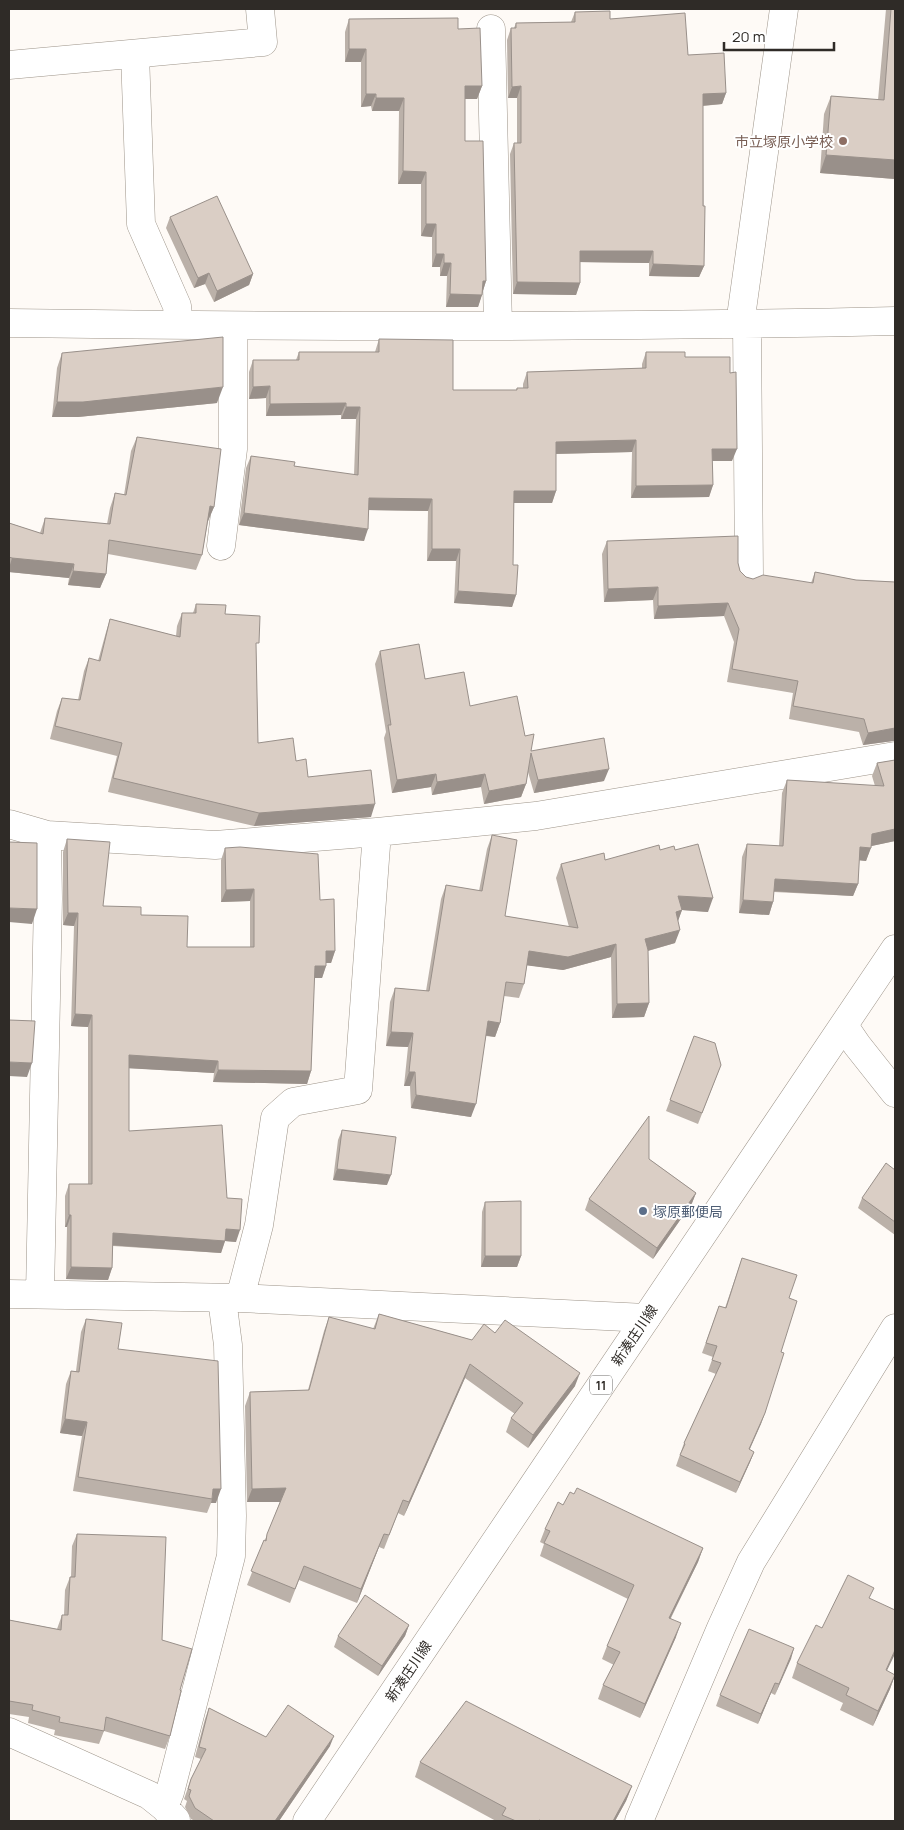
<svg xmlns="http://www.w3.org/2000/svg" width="904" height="1830" font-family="Manrope,'Noto Sans JP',sans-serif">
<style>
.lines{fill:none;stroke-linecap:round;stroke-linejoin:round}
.minor-casing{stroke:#9d9489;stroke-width:29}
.major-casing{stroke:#9d9489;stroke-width:29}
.minor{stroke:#fff;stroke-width:28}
.major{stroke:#fff;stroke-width:28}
.wall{fill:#bbb1a9}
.shaded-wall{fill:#99908a}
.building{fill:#dacec5;stroke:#99908a}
.education-dot{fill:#8d6e63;stroke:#fff;stroke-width:2}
.service-dot{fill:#5c6f8a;stroke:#fff;stroke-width:2}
.labels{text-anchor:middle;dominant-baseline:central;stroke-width:4;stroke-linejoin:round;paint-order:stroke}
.shield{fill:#fff;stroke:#6d6b68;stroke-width:1}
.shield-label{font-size:12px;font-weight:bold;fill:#2f2b27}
.education-label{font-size:14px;fill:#785e54;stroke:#fff;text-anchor:end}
.service-label{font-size:14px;fill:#4e5e75;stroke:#fff;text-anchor:start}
.street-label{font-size:14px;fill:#2f2b27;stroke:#fff}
</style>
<rect width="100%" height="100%" fill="#fefaf6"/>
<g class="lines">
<g class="minor-casing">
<path id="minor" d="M491,29L498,326
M135,54L141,224L177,306L179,325
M9,65L263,42L260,9
M9,323C304,327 600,328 895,321
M740,324L784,9
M747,324L749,576
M221,546L233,449V326
M9,824L47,835L215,845L377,832L536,816L895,756
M844,1026L857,1045L895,1093
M9,1294L240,1298L646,1318
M40,1294L48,899L47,835
M240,1298L259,1225L275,1118L293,1102L358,1090L377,832
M9,1732L149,1795L164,1807L176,1820
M164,1807L170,1792L231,1556L232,1516L228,1345L222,1299
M639,1821L721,1628L751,1562L895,1328"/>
</g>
<g class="major-casing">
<path id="major" d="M307,1821L895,949"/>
</g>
<use href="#minor" class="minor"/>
<use href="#major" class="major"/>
</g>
<path class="wall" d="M886,9H895V179L820,173L824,114L831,96L878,100Z
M575,12L610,19L688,55L726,93L722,104L703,106L704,266L699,277L649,276V263L580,262V283L576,295L513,294L510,154L514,143H517V98H508L507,40L511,28H514L516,23L571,22Z
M349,19L458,29L482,86L477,99H465V141L486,281L478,307H446L447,276H440V267H432V237L421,236V184H398L399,111H372L371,106L361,107V62H345V32Z
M170,217L253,274L249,285L214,302L205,284L194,288L166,228Z
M379,339L453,390H516L517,388H523V384L527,372L642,368V364L646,352L685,357L730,373L732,461H712L713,485L709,497L631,498L632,452L556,454V491L552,503H514L513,565L516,595L512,607L454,603L456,561H427L428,511L369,510L364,541L239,525L246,468L251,456L294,466L354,475L356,419H341V415L266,416V398L249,399V372L253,360H296L299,352H375Z
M62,353L217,403L78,417H52L57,368Z
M137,437L214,507L208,521L202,555L196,570L108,554L106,574L100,588L68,585L69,578L9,572V523L40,533L45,518L107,524L110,508L115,493L124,495L131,451Z
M607,541L738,563L740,571L746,577L753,579L811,583L815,572L856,580L895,582V741H893L863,745L859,732L789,719L793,693L727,682L734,642L724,616L654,619L653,600L604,602L602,554Z
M196,604L225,614L256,650L258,743L296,761L308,777L371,817L254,826L108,792L117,756L50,739L57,711L62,698L78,700L84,671L89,658L98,661L106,632L110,619L176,636L177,626L182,613H193Z
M380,651L470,706L525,736L531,751L604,781L534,793L528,772L526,784L521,797L484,804L481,787L432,795L431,787L392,793L384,738L386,732L375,664Z
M895,760V841L871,846L866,861L859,860L858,884L853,896L774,892L773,902L769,915L739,913L742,857L747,844L779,846L782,793L787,780L875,786L872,776L877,763Z
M492,835L505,916L569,927L556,878L561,864L605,860L660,850H675L708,912L682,910L678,920L675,943L648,951L649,1003L644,1017L612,1018L611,957L563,970L527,965L524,984L519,998L504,996L500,1023L495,1037L486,1036L471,1117L411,1108L410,1086H404L408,1047L386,1046L390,1002L395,988L426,991L441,899L446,885L479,891L487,849Z
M67,839L103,906L141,915L187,947H250V901L221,902V860L225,848L320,900L335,951L331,963H326V966L322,978H314L311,1071L307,1084L213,1082L214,1073L129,1068V1131L227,1198L236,1242L225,1241L221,1253L113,1246L112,1268L108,1280L66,1279L67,1227H65V1196L69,1184H88V1027L71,1026L74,926L63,925V852Z
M694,1036L721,1065L698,1124L666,1111Z
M342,1130L387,1185L333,1180L338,1140Z
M649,1159L696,1193L692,1203L653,1259L585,1210L589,1199Z
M895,1170V1235L858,1208L862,1198Z
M485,1202L521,1256L517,1267H481L482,1212Z
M742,1258L789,1298L781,1352L765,1413L749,1450L754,1452L750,1462L736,1493L676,1466L684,1443L716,1374L708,1371L713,1357L702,1353L719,1306L725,1308Z
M379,1314L472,1340L495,1333L575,1386L528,1448L506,1432L511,1418L515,1414L465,1378L404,1516L398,1513L384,1549L379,1547L357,1603L299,1580L290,1603L247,1585L280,1502H247L245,1406L250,1392L308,1390L324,1331L329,1317L373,1329Z
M86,1319L118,1349L216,1503H211L207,1513L73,1491L82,1436L60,1433L66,1384L71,1371H76L81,1332Z
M574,1494L703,1548L698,1562L671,1618L676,1637L640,1718L598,1699L603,1685L614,1665L602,1659L607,1646L628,1599L540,1556L544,1544L540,1542L545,1529L563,1505Z
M77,1534L162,1640L180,1690L170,1736L165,1749L104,1731L99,1744L54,1735L55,1730L28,1723L29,1717L9,1714V1620L57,1629L62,1615H64L65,1590L70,1577H71L72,1546Z
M870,1598L887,1671L895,1675L890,1689L873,1726L840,1710L843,1703L792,1678L797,1663L822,1628Z
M409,1625L405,1636L378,1676L334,1647L338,1636Z
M794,1648L775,1695L771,1693L758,1724L716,1706L720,1695Z
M209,1708L266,1737L330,1746L279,1821H195L191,1819L185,1807L187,1801L184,1799L191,1779L201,1759L195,1757L205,1719Z
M420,1762L632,1786L626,1801L615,1821H496L415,1777Z"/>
<path class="shaded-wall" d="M349,49H366L361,62H345Z
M465,86H482L477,99H460Z
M521,86L517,98H508L512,87Z
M726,93L722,104L699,106L703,94Z
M366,94H376L371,106L361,107Z
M376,98H404L399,111H372Z
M826,155L895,160V179L820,173Z
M403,171L426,172L421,184H398Z
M426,224H436L432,237L421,236Z
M580,251H653L649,263L575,262Z
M436,254H444L440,267H432Z
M444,263H451L447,276H440Z
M653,264L704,266L699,277L649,276Z
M209,273L205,284L194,288L198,278Z
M253,274L249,285L214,302L217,291Z
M483,281H486L482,294Z
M517,282L580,283L576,295L513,294Z
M450,294L482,295L478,307H446Z
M270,386L266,398L249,399L253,387Z
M223,387L217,403L78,417H52L57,402Z
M346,403L341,415L266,416L270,404Z
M346,407H360L356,419H341Z
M636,440L632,452L551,454L556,442Z
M712,449H737L732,461H707Z
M713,485L709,497L631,498L636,486Z
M514,491H556L552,503H509Z
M369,498L432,499L428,511L365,510Z
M210,506L214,507L208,521L205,520Z
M244,513L368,529L364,541L239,525Z
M432,549H460L456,561H427Z
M12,558L74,564L69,578L9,572V568Z
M73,571L106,574L100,588L68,585Z
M658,587L653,600L604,602L608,589Z
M458,591L516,595L512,607L454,603Z
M728,603L724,616L654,619L658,606Z
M895,728V741H893L863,745L868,733Z
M609,769L604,781L534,793L538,780Z
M436,774L431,787L392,793L397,780Z
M485,774L481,787L432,795L437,782Z
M526,784L521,797L484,804L489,791Z
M375,804L371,817L254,826L259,813Z
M895,829V841L867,847L872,834Z
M860,847L871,848L866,861L856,860Z
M775,879L858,884L853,896L770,891Z
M254,889L250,901L221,902L226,890Z
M678,896L713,898L708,912L682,910L677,924L671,925Z
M743,900L773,902L769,915L739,913Z
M9,908L37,909L32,924L9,922Z
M68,913H78L74,926L63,925Z
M680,930L675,943L640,953L645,939Z
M616,944L611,957L563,970L524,965L529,951Z
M326,951H335L331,963H321Z
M315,966H326L322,978H310Z
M649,1003L644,1017L612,1018L617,1004Z
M75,1014L92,1015L88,1027L71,1026Z
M488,1021L500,1023L495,1037L483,1035Z
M391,1032L413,1033L408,1047L386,1046Z
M129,1055L218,1061L214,1073L124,1068Z
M9,1062L32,1063L27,1077L9,1076Z
M218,1070L311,1071L307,1084L213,1082Z
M409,1072H415L410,1086H404Z
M416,1095L476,1104L471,1117L411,1108Z
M337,1169L391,1175L387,1185L333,1180Z
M696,1193L692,1203L653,1259L657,1248Z
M69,1215H71L67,1227H65Z
M226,1229L240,1230L236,1242L225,1241L221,1253L108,1245L113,1233Z
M485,1256H521L517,1267H481Z
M71,1267L112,1268L108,1280L66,1279Z
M470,1364L465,1378L404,1516L409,1502Z
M580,1373L575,1386L528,1448L533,1435Z
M765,1413L761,1424L745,1460L749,1449Z
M65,1419L87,1422L82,1436L60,1433Z
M754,1452L750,1462L736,1493L740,1482Z
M286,1488L281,1502H247L252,1489Z
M213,1489H221L216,1503H211L212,1499Z
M384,1534L379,1547L357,1603L361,1589Z
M703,1548L698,1562L664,1631L669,1618Z
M681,1623L676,1637L640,1718L645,1704Z
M409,1625L405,1636L378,1676L382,1666Z
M794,1648L791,1659L775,1695L779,1684Z
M895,1650V1654L880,1685L886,1670Z
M895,1675L890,1689L873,1726L878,1711Z
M775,1683L771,1693L758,1724L761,1714Z
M334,1736L330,1746L279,1821H275Z
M632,1786L626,1801L615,1821H613Z"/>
<path class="building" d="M891,9H895V160L826,155L831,96L884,100Z
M610,11V19L685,13L688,55L724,53L726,93L703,94V206H705L704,266L653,264V251H580V283L517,282L514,143H521V86L512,87L511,28H516V23L575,22V12Z
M458,18V29L480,28L482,86H465V141H483L486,281H483L482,295L450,294L451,263H444V254H436V224H426V172L403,171L404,98H376V94H366V49H349V19Z
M217,196L253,274L217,291L209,273L198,278L170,217Z
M223,337V387L83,402H57L62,353Z
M379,339L453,340V390H517V388H528L527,372L646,368V352H685V357H730V373L736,372L737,449H712L713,485L636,486V440L556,442V491H514L513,565H518L516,595L458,591L460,549H432V499L369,498L368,529L244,513L251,456L295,462L294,466L358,475L360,407H346V403L270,404V386L253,387V360H299V352H379Z
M137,437L221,449L214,507L210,506L202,555L109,540L106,574L73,571L74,564L12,558L9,557V523L43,534L45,518L110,524L115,493L126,495Z
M738,536V563L740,571L746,577L753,579L763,575L813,583L815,572L856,580L895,582V728L868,733L864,719L793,706L798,681L732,669L739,629L728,603L658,606V587L608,589L607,541Z
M196,604L226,605L225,614L260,616L259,643H256L258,743L293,738L296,761L306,759L308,777L371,770L375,804L259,813L113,778L122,743L55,726L62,698L80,700L89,658L100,661L110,619L180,637L182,613H196Z
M419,644L425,679L464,672L470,706L517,696L525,736L534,734L531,751L604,738L609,769L538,780L531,753L526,784L489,791L485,774L437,782L436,774L397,780L388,725H391L380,651Z
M895,760V829L872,834L871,848L860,847L858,884L775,879L773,902L743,900L747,844L783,846L787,780L884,786L877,763Z
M492,835L517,840L505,916L578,928L561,864L604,853L605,860L659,845L660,850L674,846L675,850L698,844L713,898L678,896L682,910L676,912L680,930L645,939L648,950L649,1003L617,1004L616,944L568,957L529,951L524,984L506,982L500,1023L488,1021L476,1104L416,1095L415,1072H409L413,1033L391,1032L395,988L429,991L446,885L482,891Z
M67,839L110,842L103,906L141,907V915L188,916L187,947H254V889L226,890L225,848L240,847L318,854L320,900L334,899L335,951H326V966H315L311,1071L218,1070V1061L129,1055V1131L222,1125L227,1198L242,1199L240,1230L226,1229L225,1241L113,1233L112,1268L71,1267V1215H69V1184H92V1015L75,1014L78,913H68Z
M9,842L37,843V909L9,908Z
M9,1020L35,1021L32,1063L9,1062Z
M694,1036L715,1043L721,1065L702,1113L670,1100Z
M649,1116V1159L696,1193L657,1248L589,1199Z
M342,1130L396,1137L391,1175L337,1169Z
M886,1163L895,1170V1222L862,1198Z
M521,1201V1256H485V1202Z
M742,1258L797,1275L789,1298L797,1301L781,1352L784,1353L765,1413L749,1449L754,1452L740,1482L680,1455L685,1444L684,1443L721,1363L712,1360L717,1346L706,1343L719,1306L726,1308Z
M379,1314L472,1340L484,1324L495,1333L505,1320L580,1373L533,1435L511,1418L523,1403L470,1364L409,1502L403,1500L389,1535L384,1534L361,1589L304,1566L295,1589L251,1571L264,1540L266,1541L267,1534L286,1488L252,1489L250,1392L309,1390L329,1317L375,1329Z
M86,1319L122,1323L118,1349L218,1361L221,1489H213L212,1499L78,1477L87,1422L65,1419L71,1371L79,1372Z
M577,1488L703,1548L669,1618L681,1623L645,1704L603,1685L620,1652L607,1646L634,1585L544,1543L550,1531L545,1529L558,1502L563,1505L570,1492L574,1494Z
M77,1534L166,1537L162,1640L192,1649L180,1690L181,1691L170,1736L106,1717L104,1731L59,1722L60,1717L32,1710L33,1705L9,1701V1620L61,1630L62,1615H68L70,1577H75Z
M848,1575L874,1588L869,1598L895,1610V1650L886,1670L895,1675L878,1711L846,1695L849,1688L797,1663L816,1625L822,1628Z
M365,1595L409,1625L382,1666L338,1636Z
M749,1629L794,1648L779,1684L775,1683L761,1714L720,1695Z
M466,1701L632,1786L613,1821H542L539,1820L538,1821H516L502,1815L506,1808L420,1762Z
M288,1705L334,1736L275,1821H214L195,1808L189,1796L191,1790L188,1789L191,1779L206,1749L199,1747L209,1708L266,1737Z"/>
<circle class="education-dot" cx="843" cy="141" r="5"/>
<circle class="service-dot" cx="643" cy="1211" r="5"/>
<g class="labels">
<rect class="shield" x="590" y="1375.5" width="22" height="19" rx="4"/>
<g class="shield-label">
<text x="601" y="1385">11</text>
</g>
<g class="education-label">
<text x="833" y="141">市立塚原小学校</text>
</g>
<g class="service-label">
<text x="653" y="1211">塚原郵便局</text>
</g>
<g class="street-label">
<text transform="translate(634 1335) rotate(-56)">新湊庄川線</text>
<text transform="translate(408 1671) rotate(-56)">新湊庄川線</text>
</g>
</g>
<rect width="904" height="1830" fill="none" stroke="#2f2b27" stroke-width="20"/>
<path d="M724 42v8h110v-8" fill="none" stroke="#2f2b27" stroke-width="2.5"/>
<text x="732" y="42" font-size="15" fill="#2f2b27" stroke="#ffffff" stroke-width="4" paint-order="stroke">20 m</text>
</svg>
